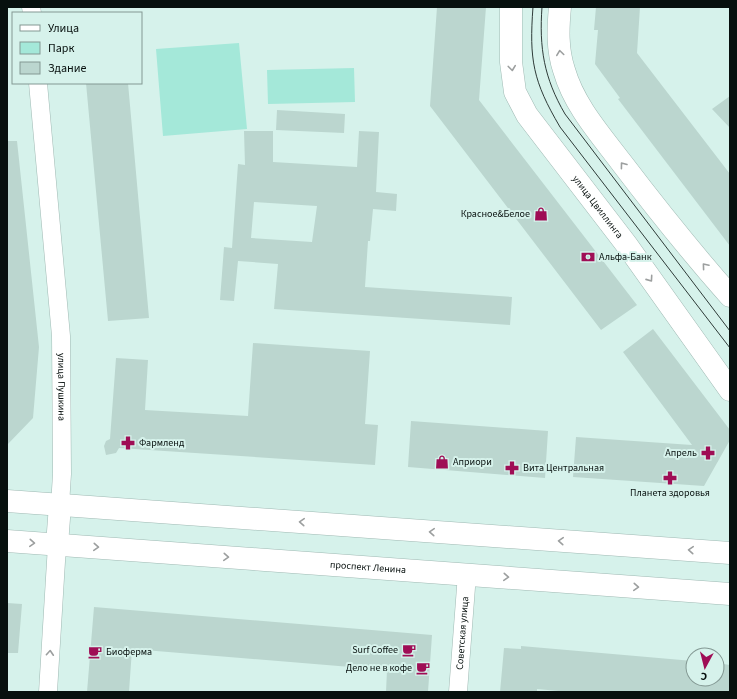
<svg xmlns="http://www.w3.org/2000/svg" width="737" height="699" font-family="'Source Sans 3',sans-serif">
<style>
.green{fill:#a4e8d9}
.building{fill:#bbd6cf;fill-rule:evenodd}
.lines{fill:none;stroke-linecap:round;stroke-linejoin:round}
.minor-casing{stroke:#9fb9b3;stroke-width:19}
.major-casing{stroke:#9fb9b3;stroke-width:23}
.minor{stroke:#fff;stroke-width:18}
.major{stroke:#fff;stroke-width:22}
.tram{stroke:#2e3b38;stroke-width:1}
.oneway{stroke:#9c9f9f}
.labels{text-anchor:middle;dominant-baseline:central;stroke-width:4;stroke-linejoin:round;paint-order:stroke}
.street-label{font-size:10px;fill:#07100e;stroke:#d6f2eb}
.poi-label{font-size:10px;fill:#07100e;stroke:#d6f2eb;text-anchor:start}
</style>
<rect width="100%" height="100%" fill="#d6f2eb"/>
<path class="green" d="M239,43L247,129L163,136L156,49Z
M354,68L355,102L268,104L267,70Z"/>
<path class="building" d="M437,7H486L479,100L637,305L601,330L430,106Z
M596,7H640L637,53L730,174V246L618,99L620,98L595,64L598,30H594Z
M86,83H128L149,318L108,321Z
M730,96V128L712,109Z
M277,110L345,114L344,133L276,130Z
M244,131H273V162L357,167L359,131L379,132L376,192L397,194L396,211L373,209L370,241H368L365,287L512,297L510,325L274,309L278,264L238,261L234,301L220,300L224,247L232,248L238,164L245,165ZM254,202L317,206L312,242L251,238Z
M7,141H17L39,347L33,418L7,445Z
M653,329L730,430V440L704,486L573,477L576,437L692,445L623,352Z
M253,343L370,351L365,424L378,425L375,465L119,448L116,453L106,455L104,446L106,441L110,439L116,358L148,360L145,410L248,416Z
M411,421L548,431L545,478L408,467Z
M7,603L22,604L18,653H7Z
M94,607L432,635L428,692H386L387,670L132,649L129,692H87Z
M521,646L693,661V679H717V663L730,665V692H569L537,689V692H500L504,648L521,649Z"/>
<g class="lines">
<g class="minor-casing">
<g id="minor">
<path d="M31,7L32,13"/>
<path id="s1" d="M38,83L61,336L62,474L60,505"/>
<path d="M48,692L57,545"/>
<path id="s2" d="M458,692L467,574"/>
</g>
</g>
<g class="major-casing">
<g id="major">
<path id="s3" d="M511,7V62L515,92L527,115L626,244L730,390"/>
<path d="M560,7C558,28 557,49 564,70C574,105 599,133 621,162C656,208 692,253 730,296"/>
<path d="M7,501L730,553"/>
<path id="s4" d="M7,541L730,594"/>
<path d="M57,545L60,505"/>
</g>
</g>
<use href="#minor" class="minor"/>
<use href="#major" class="major"/>
<path class="tram" d="M533,7C529,60 533,81 560,127L730,348
M542,7C539,48 544,78 565,114L730,331"/>
</g>
<defs><path id="oneway-chevron" d="M-2-3.5L2.5 0L-2 3.5" fill="none" stroke-width="1.6" stroke-linecap="round" stroke-linejoin="round"/></defs>
<g class="oneway">
<use href="#oneway-chevron" transform="translate(560 53) rotate(-98)"/>
<use href="#oneway-chevron" transform="translate(512 68) rotate(83)"/>
<use href="#oneway-chevron" transform="translate(623 165) rotate(-127)"/>
<use href="#oneway-chevron" transform="translate(705 266) rotate(-130)"/>
<use href="#oneway-chevron" transform="translate(650 279) rotate(55)"/>
<use href="#oneway-chevron" transform="translate(302 522) rotate(-176)"/>
<use href="#oneway-chevron" transform="translate(432 532) rotate(-176)"/>
<use href="#oneway-chevron" transform="translate(561 541) rotate(-176)"/>
<use href="#oneway-chevron" transform="translate(32 543) rotate(4)"/>
<use href="#oneway-chevron" transform="translate(96 547) rotate(4)"/>
<use href="#oneway-chevron" transform="translate(691 550) rotate(-176)"/>
<use href="#oneway-chevron" transform="translate(226 557) rotate(4)"/>
<use href="#oneway-chevron" transform="translate(506 577) rotate(4)"/>
<use href="#oneway-chevron" transform="translate(636 587) rotate(4)"/>
<use href="#oneway-chevron" transform="translate(50 653) rotate(-86)"/>
</g>
<defs>
<g id="shop-bare" transform="scale(1.08)"><path d="M-5-2.5h2.3a2.7 3.5 0 0 1 5.4 0H5L5.5 6h-11ZM-1.5-2.5h3a1.5 2.3 0 0 0-3 0Z" fill="#9f0d55" stroke="#d6f2eb" stroke-width="2.5" paint-order="stroke"/></g>
<g id="bank-bare" transform="scale(1.08)"><path d="M-6-4H6V4H-6ZM0-2.3a2.3 2.3 0 1 0 0 4.6a2.3 2.3 0 1 0 0-4.6Z" fill="#9f0d55" stroke="#d6f2eb" stroke-width="2.5" paint-order="stroke"/></g>
<g id="pharmacy-bare" transform="scale(1.08)"><path d="M-2-6h4v4h4v4h-4v4h-4v-4h-4v-4h4Z" fill="#9f0d55" stroke="#d6f2eb" stroke-width="2.5" paint-order="stroke"/></g>
<g id="cafe-bare" transform="scale(1.08)"><path d="M-5.5-4.5H6V0H3Q3 3.5 0 3.5H-2.5Q-5.5 3.5-5.5 0ZM3-3.2v2h1.7v-2ZM-6 4.5H4V6H-6Z" fill="#9f0d55" stroke="#d6f2eb" stroke-width="2.5" paint-order="stroke"/></g>
</defs>
<g fill-rule="evenodd">
<use href="#shop-bare" x="541" y="214"/>
<use href="#bank-bare" x="588" y="257"/>
<use href="#pharmacy-bare" x="128" y="443"/>
<use href="#pharmacy-bare" x="708" y="453"/>
<use href="#shop-bare" x="442" y="462"/>
<use href="#pharmacy-bare" x="512" y="468"/>
<use href="#pharmacy-bare" x="670" y="478"/>
<use href="#cafe-bare" x="409" y="650"/>
<use href="#cafe-bare" x="95" y="652"/>
<use href="#cafe-bare" x="423" y="668"/>
</g>
<g class="labels">
<g class="street-label">
<text stroke="none"><textPath href="#s3" startOffset="227">улица Цвиллинга</textPath></text>
<text stroke="none"><textPath href="#s1" startOffset="305">улица Пушкина</textPath></text>
<text stroke="none"><textPath href="#s4" startOffset="362">проспект Ленина</textPath></text>
<text stroke="none"><textPath href="#s2" startOffset="59">Советская улица</textPath></text>
</g>
<g class="poi-label">
<text x="530" y="214" text-anchor="end">Красное&amp;Белое</text>
<text x="599" y="257">Альфа-Банк</text>
<text x="139" y="443">Фармленд</text>
<text x="697" y="453" text-anchor="end">Апрель</text>
<text x="453" y="462">Априори</text>
<text x="523" y="468">Вита Центральная</text>
<text x="670" y="493" text-anchor="middle">Планета здоровья</text>
<text x="398" y="650" text-anchor="end">Surf Coffee</text>
<text x="106" y="652">Биоферма</text>
<text x="412" y="668" text-anchor="end">Дело не в кофе</text>
</g>
</g>
<rect width="737" height="699" fill="none" stroke="#07100e" stroke-width="16"/>
<rect x="12" y="12" width="130" height="72" fill="#d6f2eb" stroke="#839893"/>
<rect x="20" y="25" width="20" height="6" fill="#ffffff" stroke="#839893"/>
<text x="48" y="32" font-size="12" fill="#07100e">Улица</text>
<rect x="20" y="42" width="20" height="12" fill="#a4e8d9" stroke="#839893"/>
<text x="48" y="52" font-size="12" fill="#07100e">Парк</text>
<rect x="20" y="62" width="20" height="12" fill="#bbd6cf" stroke="#839893"/>
<text x="48" y="72" font-size="12" fill="#07100e">Здание</text>
<g transform="translate(705 667) rotate(187)"><circle r="19" fill="#d6f2eb" stroke="#839893"/>
<path d="M0-3L7 15L0 10L-7 15Z" fill="#9f0d55"/>
<text y="-6" font-size="11" font-weight="bold" text-anchor="middle" fill="#07100e">С</text>
</g>
</svg>
